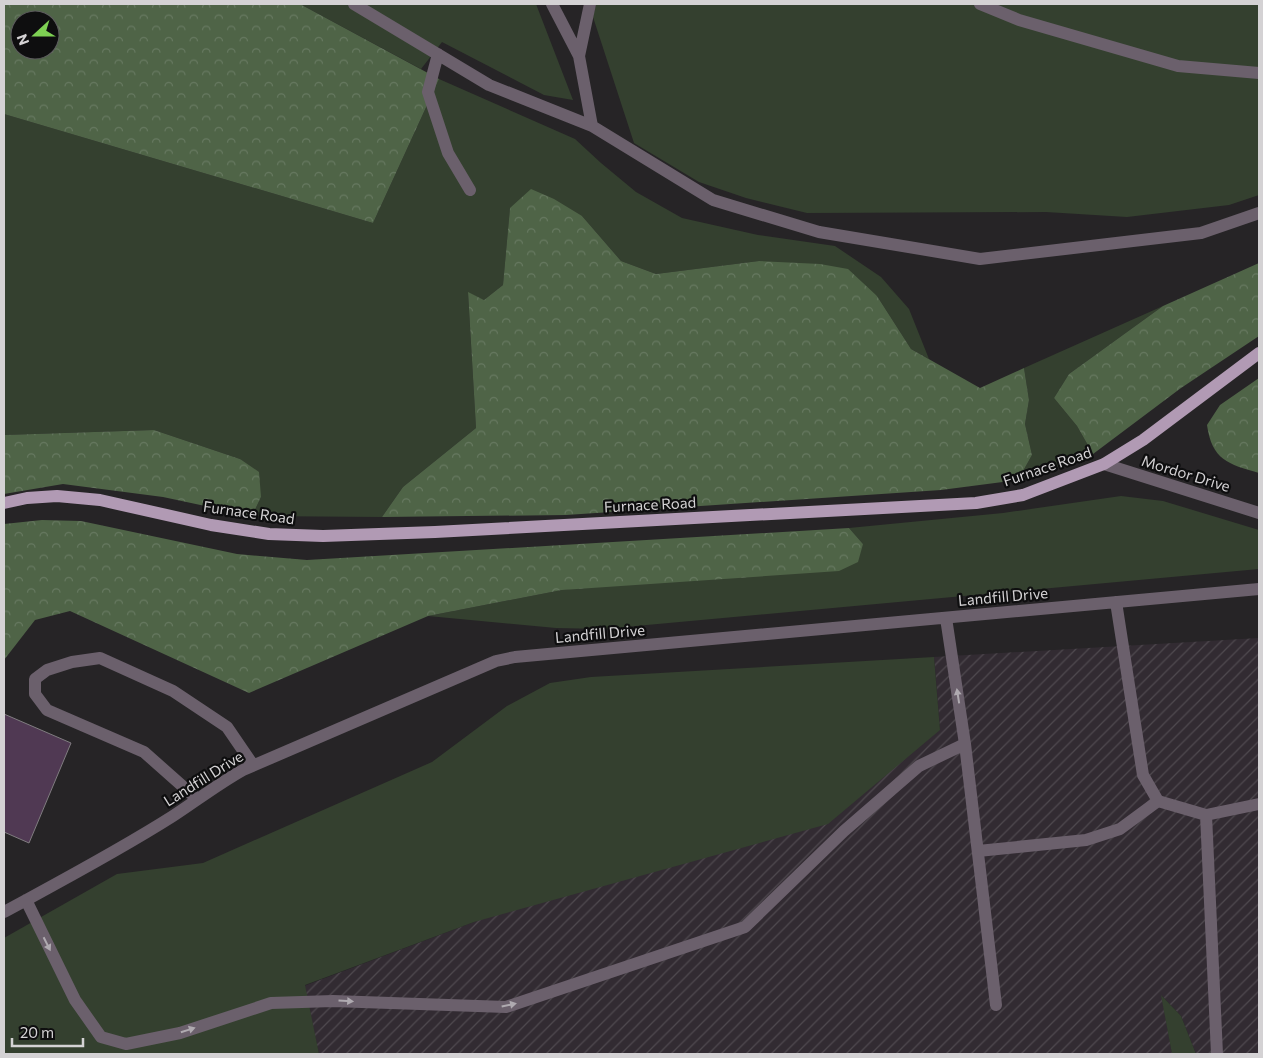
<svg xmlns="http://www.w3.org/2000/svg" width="1263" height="1058" font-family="Commissioner,sans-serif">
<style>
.industrial{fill:url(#industrial-furrows)}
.green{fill:#34402f}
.forest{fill:url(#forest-crowns);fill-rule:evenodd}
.building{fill:#503953;stroke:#807d80}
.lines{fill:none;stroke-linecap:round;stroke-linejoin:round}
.minor{stroke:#6b606c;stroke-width:12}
.major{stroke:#b19ab4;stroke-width:12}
.oneway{fill:#afaab0}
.labels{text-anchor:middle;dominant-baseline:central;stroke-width:4.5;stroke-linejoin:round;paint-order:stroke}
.street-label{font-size:15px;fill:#d4d2d4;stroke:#0e0e0f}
</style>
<defs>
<pattern id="industrial-furrows" width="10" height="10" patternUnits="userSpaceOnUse" patternTransform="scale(1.25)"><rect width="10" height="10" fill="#322b32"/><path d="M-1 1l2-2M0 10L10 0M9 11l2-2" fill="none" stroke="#4f494f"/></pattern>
<pattern id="forest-crowns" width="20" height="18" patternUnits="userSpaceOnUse" patternTransform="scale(1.25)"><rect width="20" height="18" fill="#4f6447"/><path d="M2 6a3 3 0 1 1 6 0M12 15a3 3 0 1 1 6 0" fill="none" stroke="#677961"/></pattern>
</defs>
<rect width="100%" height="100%" fill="#262426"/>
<path class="industrial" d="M1259,638V1053L1257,1054H1196L1181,1016L1162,996L1172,1054H319L304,986L474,922L940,730L934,657Z"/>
<path class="green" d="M300,4H536L573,100L544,95L442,42L421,69Z
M596,4H1259V195L1229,205L1127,217L1046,212L807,213L746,198L699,182L634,143L593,17Z
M439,79L575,139L601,163L636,192L682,218L758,235L835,246L881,277L909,309L929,359L911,349L877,296L759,261L656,274L621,261L582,216L510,208L503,285L484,300L468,293L476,428L403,487L382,517L252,516L261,497L240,459L154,430L4,435V114L373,223Z
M1163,306L1069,374L1054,398L1077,426L1093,454L1018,480L1032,455L1025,424L1029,400L1024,368Z
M1121,496L1163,501L1259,530V569L603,629L556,628L428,616L562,590L863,544L849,528L1003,513Z
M934,657L940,730L828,824L474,922L305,985L319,1054H4V938L117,874L203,863L432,762L507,706L550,683L591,677Z
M1161,995L1181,1016L1196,1054H1172Z"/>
<path class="forest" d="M4,4H300L439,79L373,223L4,114ZM20,20H50V50H20Z
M531,189L554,199L582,216L621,261L656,274L759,261L820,264L848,269L877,296L911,349L980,388L1024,368L1029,400L1025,424L1032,455L1018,480L941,490L566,515L382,517L403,487L476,428L468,292L484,300L503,285L510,208Z
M1259,263V336L1181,388L1093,454L1077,426L1054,398L1069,374L1163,306Z
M1259,378V473C1228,464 1212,460 1207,425L1220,405Z
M154,430L240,459L259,472L261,497L252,516L163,497L63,484L4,494V435Z
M42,520L81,521L237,554L307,560L849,528L863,544L858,562L839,571L562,590L428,616L249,693L70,611L35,620L4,660V524Z"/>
<path class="building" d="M4,714L71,743L29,843L4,832Z"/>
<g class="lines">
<path class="minor" d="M354,4L489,85L592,126L713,200L819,232L980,259L1201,233L1259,213
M552,4L579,56
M590,4L579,56L592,126
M980,4L1019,20L1178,66L1259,73
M438,54L428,92L448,153L470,190
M1104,464L1259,513
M1116,602L1143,775L1158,801L1206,815L1259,804
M946,618L965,744L996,1005
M197,799L144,752L47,710L35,694V679L47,670L72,662L100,658L173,691L227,727L253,765
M1206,815L1217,1054
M978,851L1086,840L1120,829L1158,801
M26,900L75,1000L101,1037L126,1044L180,1033L271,1003L333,1001L506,1007L745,927L844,831L919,766L965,744
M4,912C61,881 118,851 173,816C196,801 218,784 243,770L496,661L515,657L1259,589"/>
<path class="major" d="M4,503L27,498L57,496L100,500L211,525L269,534L323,536L435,532L976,503L1023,495L1104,464L1143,440L1259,353"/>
</g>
<defs><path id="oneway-solid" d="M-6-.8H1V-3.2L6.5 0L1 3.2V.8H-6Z" transform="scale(1.25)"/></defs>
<g class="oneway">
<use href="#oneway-solid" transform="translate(958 696) rotate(-99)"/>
<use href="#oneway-solid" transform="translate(47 944) rotate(63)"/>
<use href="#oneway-solid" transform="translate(346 1001) rotate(3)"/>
<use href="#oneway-solid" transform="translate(509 1005) rotate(-12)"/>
<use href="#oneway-solid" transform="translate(188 1030) rotate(-18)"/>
</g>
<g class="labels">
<g class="street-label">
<text transform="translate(1047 466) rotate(-19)">Furnace Road</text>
<text transform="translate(1186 473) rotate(17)">Mordor Drive</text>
<text transform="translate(650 504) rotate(-3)">Furnace Road</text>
<text transform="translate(249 512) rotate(8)">Furnace Road</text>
<text transform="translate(1003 596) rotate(-5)">Landfill Drive</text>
<text transform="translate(600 633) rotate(-5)">Landfill Drive</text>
<text transform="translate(203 778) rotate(-32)">Landfill Drive</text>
</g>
</g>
<rect width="1263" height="1058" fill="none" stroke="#d4d2d4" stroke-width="10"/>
<g transform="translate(35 35) rotate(249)"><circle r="24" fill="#0e0e0f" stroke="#5d5c5e"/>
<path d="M0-4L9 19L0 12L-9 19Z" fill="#7ed153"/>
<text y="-8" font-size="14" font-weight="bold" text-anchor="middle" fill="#d4d2d4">N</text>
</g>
<path d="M12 1038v8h71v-8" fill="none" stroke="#d4d2d4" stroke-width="2.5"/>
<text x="20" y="1038" font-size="15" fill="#d4d2d4" stroke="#0e0e0f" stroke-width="4" paint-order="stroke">20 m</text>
</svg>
